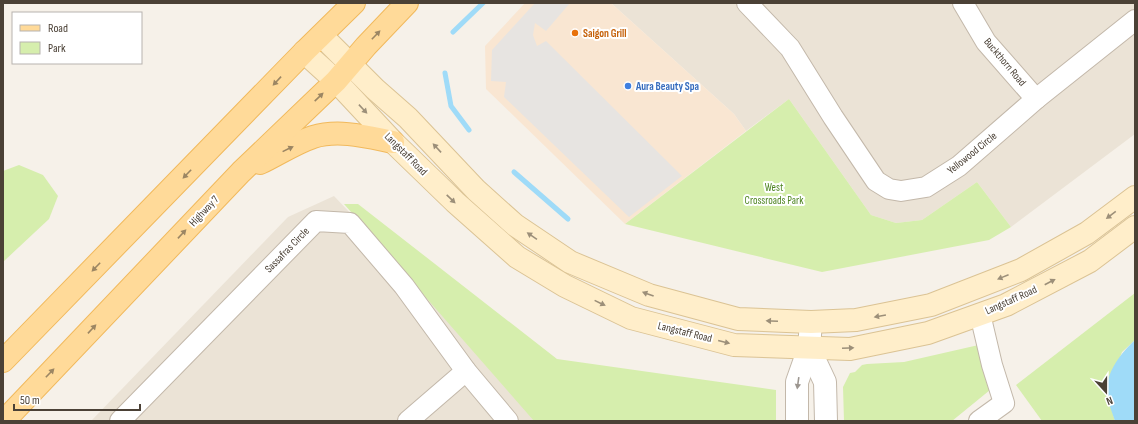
<svg xmlns="http://www.w3.org/2000/svg" width="1138" height="424" font-family="'Sofia Sans Condensed',sans-serif">
<rect width="100%" height="100%" fill="#f6f1e9"/>
<g fill="#ebe3d6">
<path d="M 611,3 L 1135,3 L 1135,134 L 1011,227 L 977,182 L 922,220 L 896,223 L 871,215 L 789,99 L 746,131 L 734,114 Z"/>
<path d="M 334,196 L 489,359 L 538,421 L 91,421 L 288,217 Z"/>
</g>
<path fill="#f9e6d2" d="M 525,3 L 611,3 L 734,114 L 746,131 L 625,224 L 486,89 L 485,46 Z"/>
<g fill="#d6eead">
<path d="M 789,99 L 871,215 L 896,223 L 922,220 L 977,182 L 1011,227 L 989,240 L 822,272 L 625,224 Z"/>
<path d="M 19,165 L 43,175 L 58,196 L 49,219 L 3,262 L 3,171 Z"/>
<path d="M 344,204 L 358,204 L 557,359 L 776,390 L 776,421 L 534,421 Z"/>
<path d="M 1135,293 L 1135,340 L 1122,352 L 1107,393 L 1115,421 L 1042,421 L 1016,385 Z"/>
<path d="M 983,344 L 990,390 L 952,421 L 844,421 L 843,387 L 850,373 L 855,372 L 862,365 L 867,364 L 904,362 Z"/>
</g>
<path fill="#e7e4e1" d="M 535,3 L 570,3 L 546,31 L 535,23 L 533,35 L 537,46 L 546,41 L 682,176 L 629,217 L 504,97 L 506,82 L 491,81 L 492,50 Z"/>
<path fill="#9fdbf8" d="M 1135,340 L 1135,421 L 1115,421 C 1112,412 1108,403 1107,394 C 1105,373 1121,353 1135,340 Z"/>
<g fill="none" stroke-linecap="round" stroke-linejoin="round">
<g stroke="#9fdbf8" stroke-width="5">
<path d="M 453,32 L 483,3"/>
<path d="M 445,73 L 451,106 L 469,130"/>
<path d="M 514,172 L 568,219"/>
</g>
<g stroke="#c3b8aa" stroke-width="22">
<g id="minor">
<path d="M 747,3 L 790,48 L 833,117 L 876,181 L 889,189 L 901,191 L 926,187 L 959,166 L 1036,99 L 1135,20"/>
<path d="M 963,3 L 986,42 L 1036,99"/>
<path d="M 120,421 L 316,221 L 350,223 L 404,286 L 466,371 L 508,421"/>
<path d="M 408,421 L 466,371"/>
<path d="M 979,421 L 1004,403 L 992,365 L 980,314"/>
</g>
</g>
<g stroke="#c3b8aa" stroke-width="24">
<g id="tertiary">
<path d="M 809,348 L 825,382 L 826,421"/>
<path d="M 797,421 L 797,382 L 809,348 L 811,322"/>
</g>
</g>
<g stroke="#dbc394" stroke-width="24">
<g id="secondary">
<path d="M 322,36 L 375,89 L 408,118 L 476,190 L 515,225 L 570,262 L 649,295 L 738,319 L 811,322 L 856,320 L 931,305 L 1021,270 L 1087,233 L 1135,197"/>
<path d="M 304,52 L 336,81 L 393,142 L 455,202 L 517,257 L 565,286 L 631,318 L 734,345 L 850,349 L 928,333 L 1006,305 L 1090,261 L 1135,227"/>
</g>
</g>
<g stroke="#f1b95c" stroke-width="24">
<g id="primary">
<path d="M 260,163 C 277,155 295,143 313,137 C 339,129 368,137 393,142"/>
<path d="M 3,361 L 304,52 L 354,3"/>
<path d="M 4,421 L 241,172 L 336,81 L 366,46 L 407,3"/>
</g>
</g>
<use href="#minor" stroke="#fff" stroke-width="20"/>
<use href="#tertiary" stroke="#fff" stroke-width="22"/>
<use href="#secondary" stroke="#ffeeca" stroke-width="22"/>
<use href="#primary" stroke="#ffda99" stroke-width="22"/>
</g>
<defs><path id="oneway-solid" d="M-6-.8H1V-3.2L6.5 0L1 3.2V.8H-6Z"/></defs>
<g fill="#9c8663">
<use href="#oneway-solid" transform="translate(376 35) rotate(-46)"/>
<use href="#oneway-solid" transform="translate(277 81) rotate(133)"/>
<use href="#oneway-solid" transform="translate(319 97) rotate(-44)"/>
<use href="#oneway-solid" transform="translate(288 149) rotate(-26)"/>
<use href="#oneway-solid" transform="translate(187 174) rotate(134)"/>
<use href="#oneway-solid" transform="translate(182 234) rotate(-47)"/>
<use href="#oneway-solid" transform="translate(96 267) rotate(134)"/>
<use href="#oneway-solid" transform="translate(92 329) rotate(-47)"/>
<use href="#oneway-solid" transform="translate(50 373) rotate(-46)"/>
</g>
<g fill="#9c8f79">
<use href="#oneway-solid" transform="translate(363 109) rotate(47)"/>
<use href="#oneway-solid" transform="translate(437 148) rotate(-133)"/>
<use href="#oneway-solid" transform="translate(451 199) rotate(44)"/>
<use href="#oneway-solid" transform="translate(1111 215) rotate(143)"/>
<use href="#oneway-solid" transform="translate(532 236) rotate(-146)"/>
<use href="#oneway-solid" transform="translate(1003 277) rotate(158)"/>
<use href="#oneway-solid" transform="translate(1050 282) rotate(-28)"/>
<use href="#oneway-solid" transform="translate(648 294) rotate(-160)"/>
<use href="#oneway-solid" transform="translate(600 303) rotate(26)"/>
<use href="#oneway-solid" transform="translate(880 316) rotate(170)"/>
<use href="#oneway-solid" transform="translate(772 321) rotate(-178)"/>
<use href="#oneway-solid" transform="translate(724 342) rotate(14)"/>
<use href="#oneway-solid" transform="translate(848 348) rotate(-3)"/>
</g>
<use fill="#9c9690" href="#oneway-solid" transform="translate(798 383) rotate(98)"/>
<circle fill="#e8710a" stroke="#fff" stroke-width="1.5" cx="575" cy="33" r="4"/>
<circle fill="#3f7fe0" stroke="#fff" stroke-width="1.5" cx="628" cy="86" r="4"/>
<g text-anchor="middle" dominant-baseline="central" stroke-width="4" stroke-linejoin="round" paint-order="stroke">
<g font-size="11" font-weight="bold" fill="#c56008" stroke="#fff" text-anchor="start">
<text x="583" y="33">Saigon Grill</text>
</g>
<g font-size="11" fill="#4b4136" stroke="#fff">
<text transform="translate(1005 62) rotate(50)">Buckthorn Road</text>
<text transform="translate(972 153) rotate(-39)">Yellowood Circle</text>
<text transform="translate(406 154) rotate(45)">Langstaff Road</text>
<text transform="translate(204 211) rotate(-47)">Highway 7</text>
<text transform="translate(287 250) rotate(-46)">Sassafras Circle</text>
<text transform="translate(1011 300) rotate(-24)">Langstaff Road</text>
<text transform="translate(685 332) rotate(14)">Langstaff Road</text>
</g>
<g font-size="11" font-weight="bold" fill="#366cbe" stroke="#fff" text-anchor="start">
<text x="636" y="86">Aura Beauty Spa</text>
</g>
<g font-size="11" fill="#4e8422" stroke="#fff">
<text x="774" y="187">West<tspan x="774" dy="13">Crossroads Park</tspan></text>
</g>
</g>
<rect width="1138" height="424" fill="none" stroke="#4b4136" stroke-width="8"/>
<rect x="12" y="12" width="130" height="52" fill="#ffffff" stroke="#b7b3af"/>
<rect x="20" y="25" width="20" height="6" fill="#ffda99" stroke="#b7b3af"/>
<text x="48" y="32" font-size="12" fill="#4b4136">Road</text>
<rect x="20" y="42" width="20" height="12" fill="#d6eead" stroke="#b7b3af"/>
<text x="48" y="52" font-size="12" fill="#4b4136">Park</text>
<g transform="translate(1106 392) rotate(159)" stroke="#ffffff" stroke-width="3" paint-order="stroke">
<path d="M0-3L7 15L0 10L-7 15Z" fill="#4b4136"/>
<text y="-6" font-size="11" font-weight="bold" text-anchor="middle" fill="#4b4136">N</text>
</g>
<path d="M14 404v6h126v-6" fill="none" stroke="#4b4136" stroke-width="2"/>
<text x="20" y="404" font-size="12" fill="#4b4136" stroke="#ffffff" stroke-width="3" paint-order="stroke">50 m</text>
</svg>
